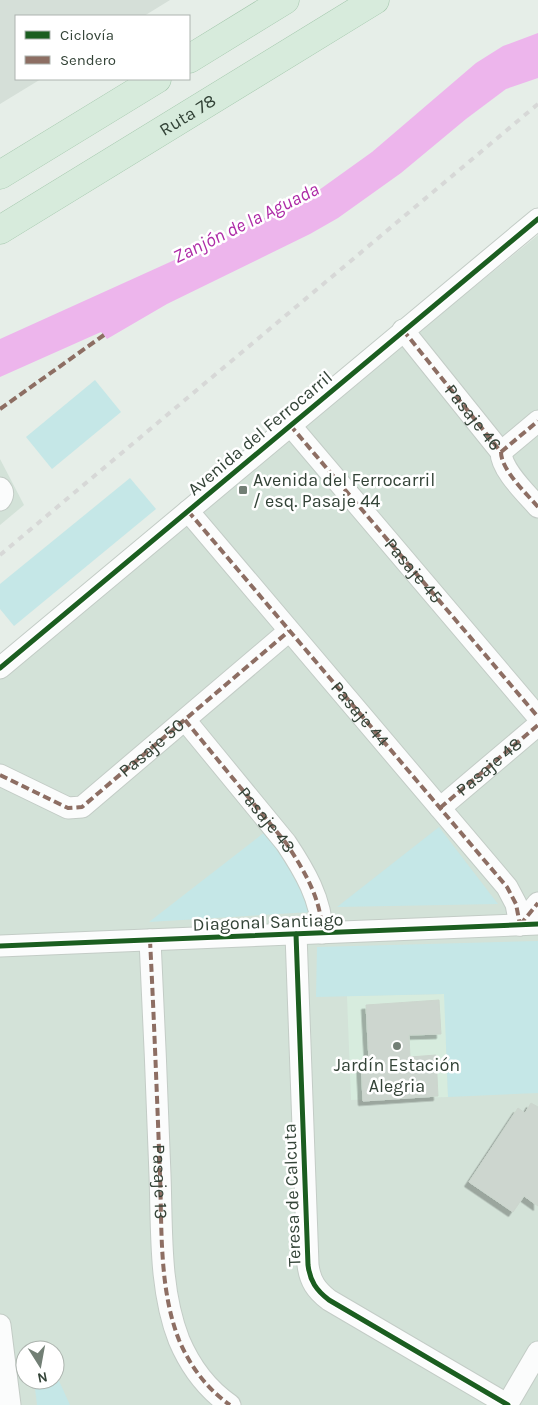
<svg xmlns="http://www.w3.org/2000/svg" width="538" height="1405" font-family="Karla,sans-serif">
<defs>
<filter id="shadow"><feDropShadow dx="-4.5" dy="4.5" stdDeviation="0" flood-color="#0004"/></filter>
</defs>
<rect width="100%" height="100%" fill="#e6eee8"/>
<g fill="#d3e2d8" fill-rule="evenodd">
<path d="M 538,235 L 538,1405 L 0,1405 L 0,678 L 281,443 ZM 25,1350 L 55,1350 L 55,1380 L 25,1380 Z"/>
<path d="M 0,459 L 24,505 L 0,525 Z"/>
</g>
<path fill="#d5dfd8" d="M 0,0 L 170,0 L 144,16 L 16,16 L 16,79 L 41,79 L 0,104 Z"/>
<path fill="#d7ecde" d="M 445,994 L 448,1097 L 351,1100 L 347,996 Z"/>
<g fill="#c5e7e7">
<path d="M 95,380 L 121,412 L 52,469 L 26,437 Z"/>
<path d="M 130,478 L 156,509 L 14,626 L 0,609 L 0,584 Z"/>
<path d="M 439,827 L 498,904 L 337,907 Z"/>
<path d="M 265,832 L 291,861 L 311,912 L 149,922 Z"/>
<path d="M 538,941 L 538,1093 L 448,1097 L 444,994 L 316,997 L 317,947 Z"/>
<path d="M 55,1372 L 70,1405 L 37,1405 L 34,1380 L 55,1380 Z"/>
</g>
<path fill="#edb5ec" d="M 538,33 L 538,78 L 506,89 L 466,119 L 401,173 L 338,218 L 310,234 L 167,304 L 107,339 L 101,332 L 0,377 L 0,339 L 243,229 L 319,190 L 372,152 L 476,63 L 503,46 Z"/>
<g fill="#cdd6cf" stroke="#ccd6ce" filter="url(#shadow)">
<path d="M 439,1000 L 441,1034 L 409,1035 L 410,1057 L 436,1055 L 438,1096 L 363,1101 L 361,1060 L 369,1060 L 366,1005 Z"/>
<path d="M 531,1103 L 538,1107 L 538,1206 L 524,1196 L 513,1212 L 469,1182 L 518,1108 L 525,1113 Z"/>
</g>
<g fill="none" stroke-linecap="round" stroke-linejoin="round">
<g stroke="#c3ccc6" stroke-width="23">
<g id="street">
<path d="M 403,330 L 501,452 C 501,470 527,494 538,507"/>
<path d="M 290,425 L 538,717"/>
<path d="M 501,452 L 538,421"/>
<path d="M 0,488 C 4,492 3,496 0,500"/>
<path d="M 188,511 L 507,887 L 516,904 L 520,925"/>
<path d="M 0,668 L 538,219"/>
<path d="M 185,720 L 286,843 C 304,870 322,900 322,933"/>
<path d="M 0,775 L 68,808 L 82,807 L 289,631"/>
<path id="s1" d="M 440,808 L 538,725"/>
<path d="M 520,925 L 538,903"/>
<path d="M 296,934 L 308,1265 C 310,1281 316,1290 329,1300 L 508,1405"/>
<path d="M 150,940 C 154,1018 157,1097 160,1175 C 162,1229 159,1289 179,1340 C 190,1366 207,1389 230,1405"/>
<path d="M 0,946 L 538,924"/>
<path d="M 0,1325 L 10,1405"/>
<path d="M 507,1405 L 538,1352"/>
</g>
</g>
<g stroke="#a1c6aa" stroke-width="29">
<g id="highway">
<path d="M 189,59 L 285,0"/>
<path d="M 0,175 L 157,79"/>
<path id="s2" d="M 0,230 L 375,0"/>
</g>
</g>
<use href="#street" stroke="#fbfcfc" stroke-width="21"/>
<use href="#highway" stroke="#d7ebdc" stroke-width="28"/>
<path stroke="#d7d8d7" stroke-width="4" stroke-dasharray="6 6" stroke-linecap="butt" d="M 0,555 L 538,104"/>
<g stroke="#8d6e63" stroke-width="4" stroke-dasharray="8 4" stroke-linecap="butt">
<path id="s3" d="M 403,330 L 501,452 C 501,470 527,494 538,507"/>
<path d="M 0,409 L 104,335"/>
<path id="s4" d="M 290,425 L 538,717"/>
<path d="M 501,452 L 538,421"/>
<path id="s5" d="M 188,511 L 507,887 L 516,904 L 520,925"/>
<path id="s6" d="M 185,720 L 286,843 C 304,870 322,900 322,933"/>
<path id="s7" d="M 0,775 L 68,808 L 82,807 L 289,631"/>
<path d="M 440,808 L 538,725"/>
<path d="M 520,925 L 538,903"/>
<path id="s8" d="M 150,940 C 154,1018 157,1097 160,1175 C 162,1229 159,1289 179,1340 C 190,1366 207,1389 230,1405"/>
</g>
<g stroke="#fff" stroke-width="8">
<g id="cycleway">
<path d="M 0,668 L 538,219"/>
<path d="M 296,934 L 308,1265 C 310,1281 316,1290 329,1300 L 508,1405"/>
<path d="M 0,946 L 538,924"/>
</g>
</g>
<use href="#cycleway" stroke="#1b5e20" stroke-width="5"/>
</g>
<g fill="#727f75" stroke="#fff" stroke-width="2">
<rect x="238" y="485" width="10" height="10" rx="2.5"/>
<circle cx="397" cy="1046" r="5"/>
</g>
<g text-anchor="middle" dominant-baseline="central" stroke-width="5" stroke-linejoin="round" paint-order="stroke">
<g font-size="18" fill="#334337" stroke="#fff">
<text stroke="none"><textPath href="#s2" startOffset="220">Ruta 78</textPath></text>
<text stroke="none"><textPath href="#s3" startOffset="112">Pasaje 46</textPath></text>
<text transform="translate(260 433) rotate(-40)">Avenida del Ferrocarril</text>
<text stroke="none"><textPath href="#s4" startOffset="191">Pasaje 45</textPath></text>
<text stroke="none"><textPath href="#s5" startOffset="266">Pasaje 44</textPath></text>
<text stroke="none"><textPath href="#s7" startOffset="181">Pasaje 50</textPath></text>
<text stroke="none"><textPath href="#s1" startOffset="64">Pasaje 48</textPath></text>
<text stroke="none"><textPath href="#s6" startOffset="129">Pasaje 43</textPath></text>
<text transform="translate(268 922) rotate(-2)">Diagonal Santiago</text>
<text stroke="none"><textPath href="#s8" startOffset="242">Pasaje 13</textPath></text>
<text transform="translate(292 1195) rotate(-92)">Teresa de Calcuta</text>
</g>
<g font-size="18" fill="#334337" stroke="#fff" text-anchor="start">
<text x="253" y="480">Avenida del Ferrocarril<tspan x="253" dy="21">/ esq. Pasaje 44</tspan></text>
<text x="397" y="1065" text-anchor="middle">Jardín Estación<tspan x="397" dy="21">Alegria</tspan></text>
</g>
<g font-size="19" font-style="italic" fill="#ae2ca7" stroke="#fff">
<text transform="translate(246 223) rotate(-26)">Zanjón de la Aguada</text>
</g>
</g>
<rect x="15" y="15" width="175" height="65" fill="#ffffff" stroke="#adb4af"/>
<rect x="25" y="31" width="25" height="8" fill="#1b5e20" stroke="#adb4af"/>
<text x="60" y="40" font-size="15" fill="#334337">Ciclovía</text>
<rect x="25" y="56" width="25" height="8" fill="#8d6e63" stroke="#adb4af"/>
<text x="60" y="65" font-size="15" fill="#334337">Sendero</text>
<g transform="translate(40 1365) rotate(169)"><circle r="24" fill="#ffffff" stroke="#adb4af"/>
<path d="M0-4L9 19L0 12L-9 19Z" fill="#727f75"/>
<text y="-8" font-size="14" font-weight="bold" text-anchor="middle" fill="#334337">N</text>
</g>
</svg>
